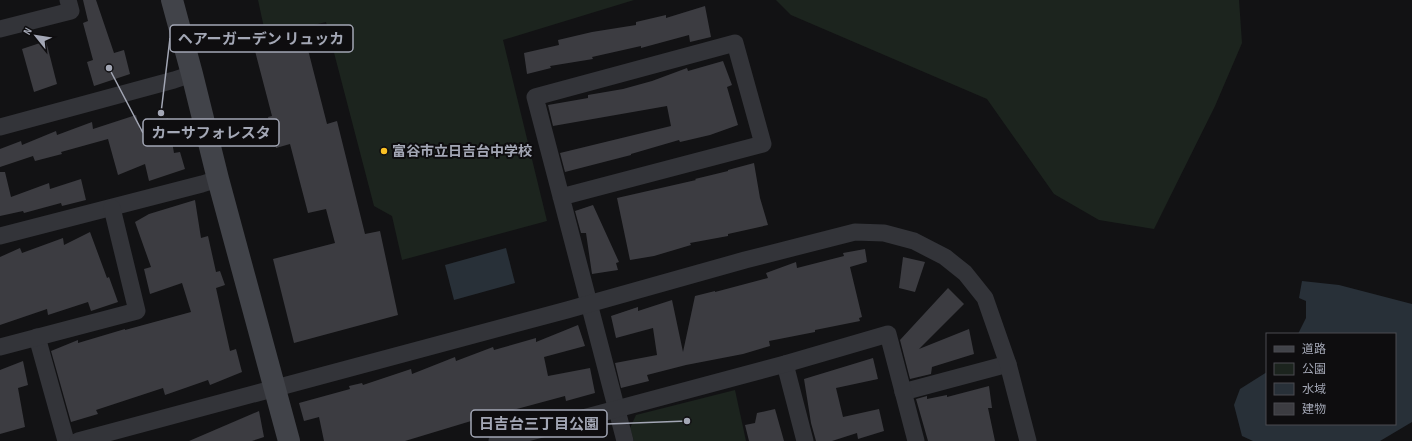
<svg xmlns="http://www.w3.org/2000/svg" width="1412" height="441" font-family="'Sofia Sans Condensed','Noto Sans JP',sans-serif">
<rect width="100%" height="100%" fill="#121214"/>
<g fill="#1c241e">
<path d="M 258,0 L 634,0 L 503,40 L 547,221 L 402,260 L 392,216 L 374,206 L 326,22 L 266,37 Z"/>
<path d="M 776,0 L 1239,0 L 1242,43 L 1215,106 L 1154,229 L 1099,220 L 1054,194 L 987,99 L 791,15 Z"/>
<path d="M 735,390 L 746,441 L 634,441 L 630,428 L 636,415 Z"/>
</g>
<g fill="#283038">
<path d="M 506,248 L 515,283 L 454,300 L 445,265 Z"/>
<path d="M 1302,281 L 1339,285 L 1412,304 L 1412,422 L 1380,441 L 1253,441 L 1242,436 L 1234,405 L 1240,389 L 1267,372 L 1267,424 L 1395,424 L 1395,334 L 1298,334 L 1306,318 L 1306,301 L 1299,298 Z"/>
</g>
<g fill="#3c3c41">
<path d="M 83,0 L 96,0 L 114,53 L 124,50 L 130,74 L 94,86 L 87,62 L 93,60 L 83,23 L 88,21 Z"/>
<path d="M 705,6 L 711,37 L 690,42 L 689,35 L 641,48 L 641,46 L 592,57 L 593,59 L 550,66 L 551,68 L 527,74 L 524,53 L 559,45 L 558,40 L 592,32 L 636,25 L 636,22 L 666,15 L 666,18 Z"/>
<path d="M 281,38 L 282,44 L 305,38 L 327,124 L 337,121 L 365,234 L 380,231 L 398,315 L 294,343 L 273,259 L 335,243 L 326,209 L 308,213 L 290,144 L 276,148 L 268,117 L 272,116 L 255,51 L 265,49 L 263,42 Z"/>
<path d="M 46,41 L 57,84 L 34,92 L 22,49 Z"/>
<path d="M 723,61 L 732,85 L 727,87 L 738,125 L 710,135 L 680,142 L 679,140 L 631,154 L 631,155 L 565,172 L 560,153 L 671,126 L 667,106 L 553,126 L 548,105 L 588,98 L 588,95 L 623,89 L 652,81 L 687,68 L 688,71 Z"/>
<path d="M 136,115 L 140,130 L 168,118 L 174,153 L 180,152 L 185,169 L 149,181 L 145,164 L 118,175 L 108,139 L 61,152 L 62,154 L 35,161 L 33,156 L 0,167 L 0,149 L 21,141 L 22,145 L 56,131 L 57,135 L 92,122 L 93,129 Z"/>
<path d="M 754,163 L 760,198 L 768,225 L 728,234 L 728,236 L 690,243 L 691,245 L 654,256 L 630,260 L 617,198 L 696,180 L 695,179 L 728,171 L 728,170 Z"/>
<path d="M 0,172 L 5,172 L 11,197 L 49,183 L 50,189 L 81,179 L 86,200 L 62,206 L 61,203 L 24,213 L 23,211 L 0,216 Z"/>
<path d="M 195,200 L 201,238 L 208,236 L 216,272 L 220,271 L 225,285 L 216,288 L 230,351 L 236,349 L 242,372 L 210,385 L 208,380 L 165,395 L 163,388 L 96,410 L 98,414 L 71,422 L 51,351 L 78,340 L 78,343 L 125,329 L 125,330 L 191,312 L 182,283 L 150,294 L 144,269 L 151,267 L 135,222 L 149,214 Z"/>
<path d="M 593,205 L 619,262 L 616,263 L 618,270 L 592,274 L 586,233 L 581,233 L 575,211 Z"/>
<path d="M 90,232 L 107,278 L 109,277 L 118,302 L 91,311 L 88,302 L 48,315 L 47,309 L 0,325 L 0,257 L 20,248 L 22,253 L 63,238 L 64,245 Z"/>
<path d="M 865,249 L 867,262 L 850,267 L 862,317 L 859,318 L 860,321 L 815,330 L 815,332 L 769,341 L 770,346 L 743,354 L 686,365 L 647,375 L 649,381 L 621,388 L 615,363 L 657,355 L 653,328 L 616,338 L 611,316 L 638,307 L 638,311 L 672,300 L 683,352 L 695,296 L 715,291 L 715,292 L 768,278 L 766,273 L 796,262 L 797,268 L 844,256 L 843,253 Z"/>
<path d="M 903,257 L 925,262 L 915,292 L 899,288 Z"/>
<path d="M 948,288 L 964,304 L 919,349 L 969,329 L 974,354 L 932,367 L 931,374 L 910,379 L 900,340 Z"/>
<path d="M 578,325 L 585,346 L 544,357 L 548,376 L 590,368 L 595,393 L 566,401 L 565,396 L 513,410 L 514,413 L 482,421 L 481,418 L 405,441 L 324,441 L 319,417 L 304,421 L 299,403 L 350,389 L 349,386 L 362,383 L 363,385 L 411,369 L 412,374 L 455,357 L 456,361 L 493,347 L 494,350 L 536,338 L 536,342 Z"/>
<path d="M 873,358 L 878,379 L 836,388 L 843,417 L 879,409 L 884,431 L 858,439 L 857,433 L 832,441 L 816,441 L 811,423 L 804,379 Z"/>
<path d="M 23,361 L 28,385 L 18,388 L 25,427 L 0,434 L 0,370 Z"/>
<path d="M 989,386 L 992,408 L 988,408 L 995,441 L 928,441 L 916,399 L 927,396 L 927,399 L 947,395 L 947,397 Z"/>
<path d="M 775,409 L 784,441 L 749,441 L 745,425 L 755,423 L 757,413 Z"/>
<path d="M 259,411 L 264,437 L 252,441 L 189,441 Z"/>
</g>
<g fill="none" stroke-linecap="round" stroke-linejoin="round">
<g stroke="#333439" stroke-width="17">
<path d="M 0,29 L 71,11 L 68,0"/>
<path d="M 0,127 L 174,80 L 192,74"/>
<path d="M 561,197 L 763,144 L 735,43 L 535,97 L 625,441"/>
<path d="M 0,236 L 202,184 L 218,179"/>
<path d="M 37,337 L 66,441"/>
<path d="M 0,347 L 137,311 L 112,208"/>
<path d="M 785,364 L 805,441"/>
<path d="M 903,392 L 1008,364"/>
<path d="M 78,441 L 567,310 L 745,260 L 855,232 L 884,233 L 914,241 L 945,257 L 965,273 L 985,298 L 1008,364 L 1028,441"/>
<path d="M 497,441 L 785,364 L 888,334 L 916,441"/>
</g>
<path stroke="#414349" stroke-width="22" d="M 172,0 L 192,74 L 218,179 L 289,441"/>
</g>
<circle fill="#fac124" stroke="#0e0d0f" stroke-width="1.5" cx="384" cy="151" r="4"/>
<g text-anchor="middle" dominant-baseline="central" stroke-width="4" stroke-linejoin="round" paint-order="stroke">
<g font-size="14" font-weight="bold" fill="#a3a7b5" stroke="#0e0d0f" text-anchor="start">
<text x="392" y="151">富谷市立日吉台中学校</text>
</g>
</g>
<path fill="none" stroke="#a3a7b5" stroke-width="1.5" d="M161 113L170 38M109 68L143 133M687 421L607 424"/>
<g fill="#a3a7b5" stroke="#0e0d0f" stroke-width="1.5">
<circle cx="161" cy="113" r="4"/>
<circle cx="109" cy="68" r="4"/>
<circle cx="687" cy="421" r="4"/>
</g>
<g fill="#0e0d0f" stroke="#a3a7b5" stroke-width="1.5">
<rect x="170" y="25" width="183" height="27" rx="4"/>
<rect x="143" y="119" width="136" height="27" rx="4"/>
<rect x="471" y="410" width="136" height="27" rx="4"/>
</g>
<g font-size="15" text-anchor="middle" font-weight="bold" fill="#a3a7b5">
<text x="261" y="44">ヘアーガーデン リュッカ</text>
<text x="211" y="138">カーサフォレスタ</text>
<text x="539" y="429">日吉台三丁目公園</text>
</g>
<rect x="1266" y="333" width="130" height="92" fill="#0e0d0f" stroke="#4a4b51"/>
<rect x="1274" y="346" width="20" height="6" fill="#414349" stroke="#4a4b51"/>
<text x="1302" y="353" font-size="12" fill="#a3a7b5">道路</text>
<rect x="1274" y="363" width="20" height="12" fill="#1c241e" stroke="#4a4b51"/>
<text x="1302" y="373" font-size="12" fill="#a3a7b5">公園</text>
<rect x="1274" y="383" width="20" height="12" fill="#283038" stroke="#4a4b51"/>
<text x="1302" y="393" font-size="12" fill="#a3a7b5">水域</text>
<rect x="1274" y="403" width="20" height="12" fill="#3c3c41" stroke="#4a4b51"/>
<text x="1302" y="413" font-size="12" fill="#a3a7b5">建物</text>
<g transform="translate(36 36) rotate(300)" stroke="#0e0d0f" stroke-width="3" paint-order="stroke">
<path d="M0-3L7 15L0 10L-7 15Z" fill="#a3a7b5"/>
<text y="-6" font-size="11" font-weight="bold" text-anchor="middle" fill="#a3a7b5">N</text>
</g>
</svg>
